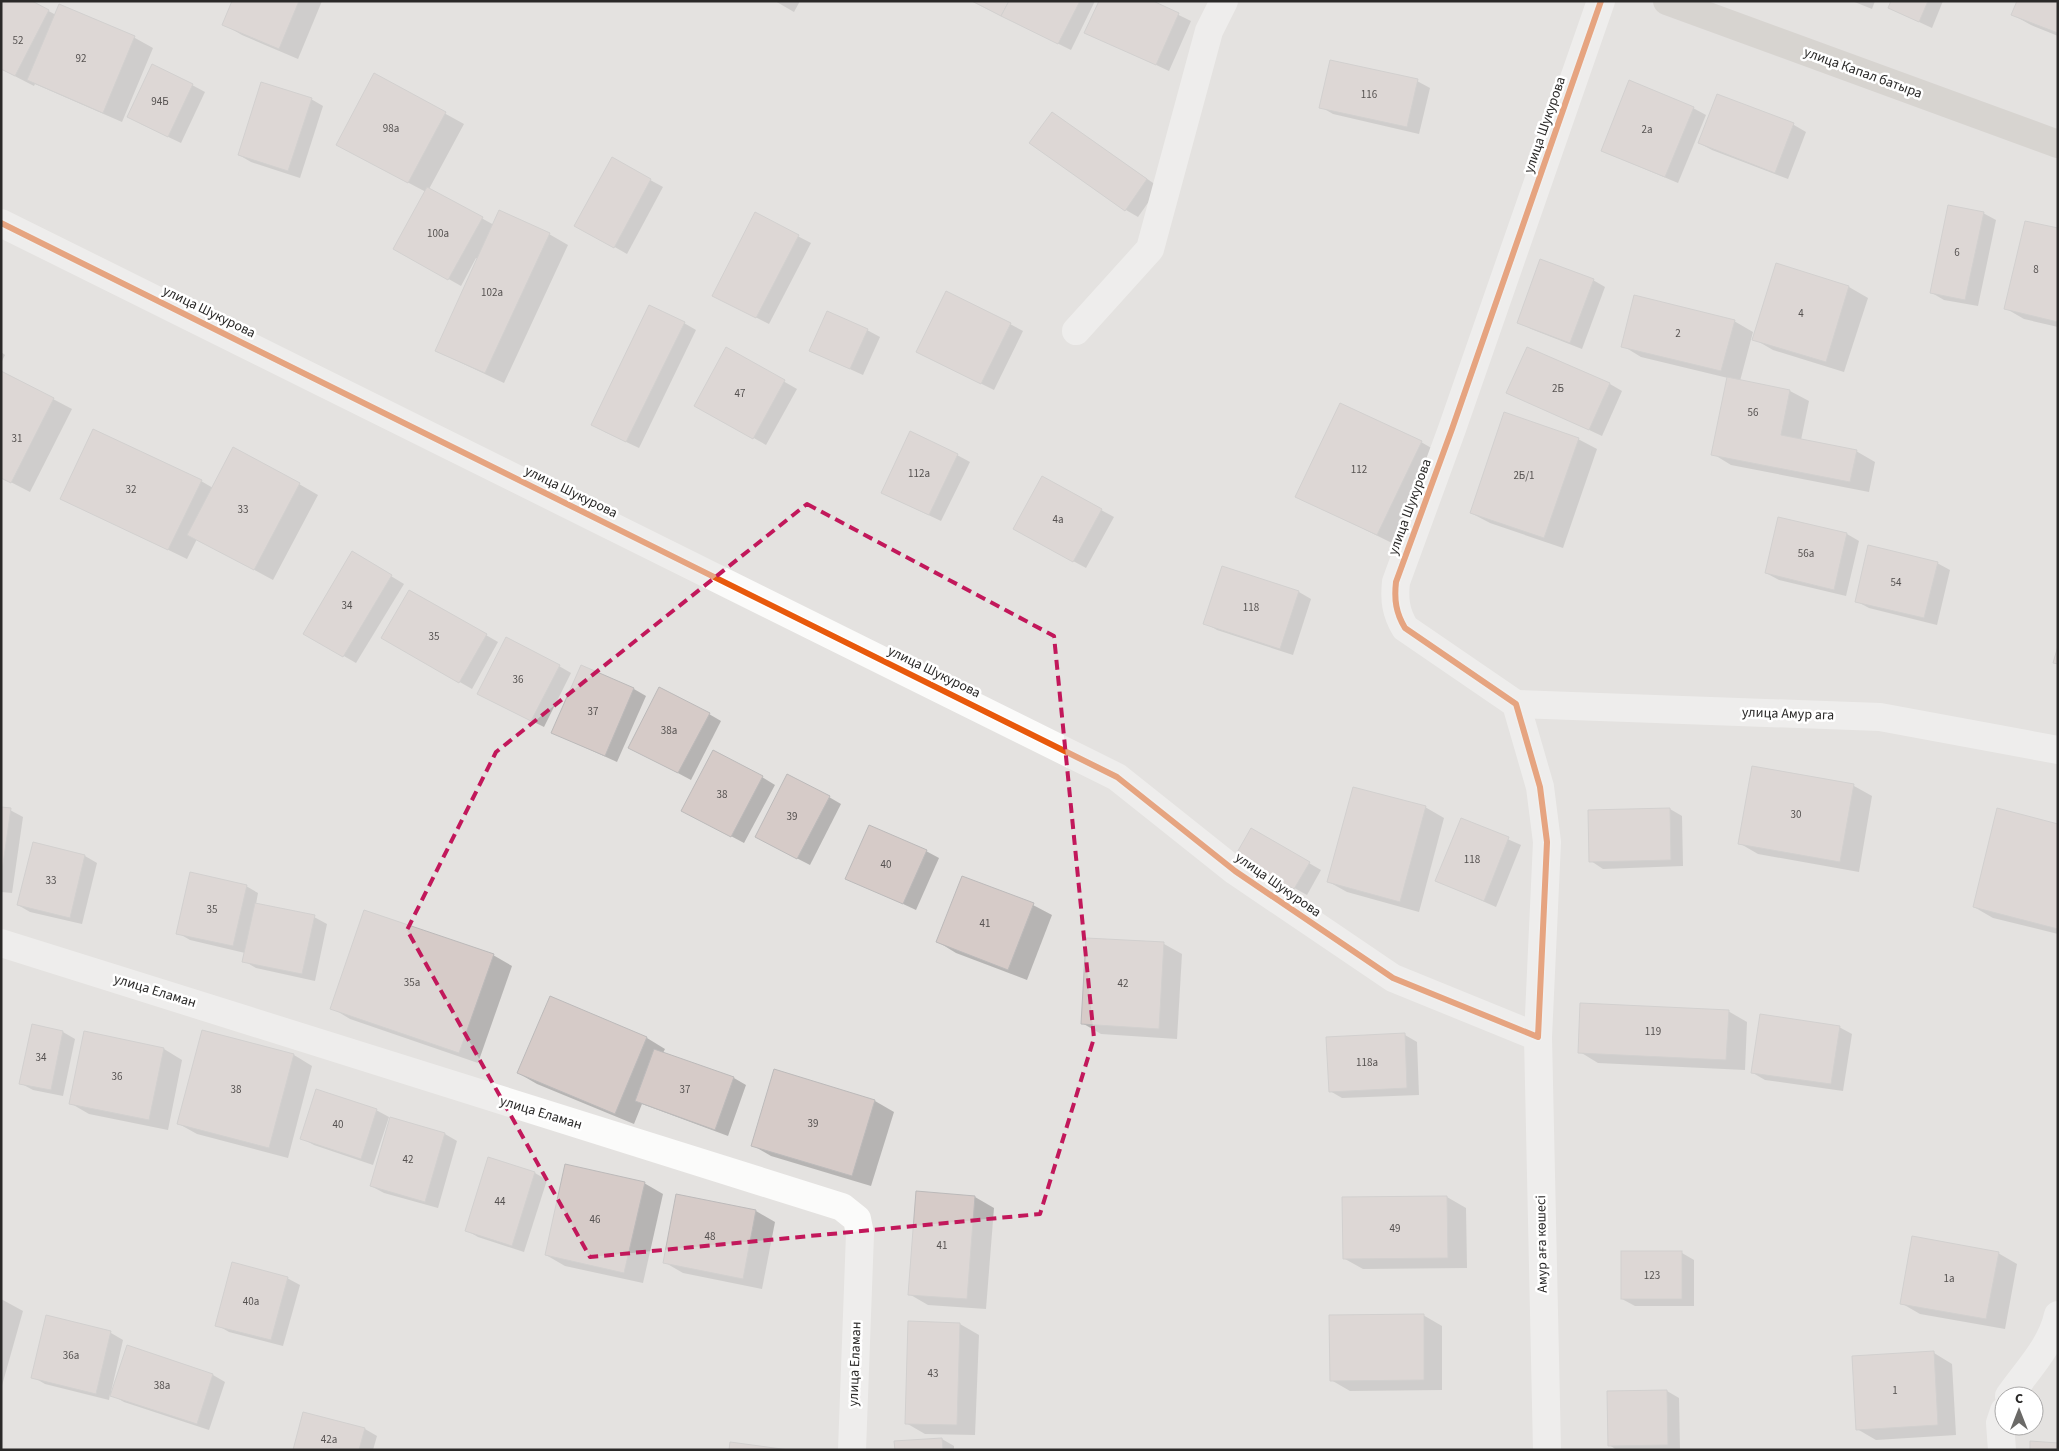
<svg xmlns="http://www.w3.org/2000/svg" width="2059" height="1451" font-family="'Source Sans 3',sans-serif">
<rect width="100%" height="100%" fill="#e4e2e0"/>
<g fill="#0003">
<path d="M 30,1 L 56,15 L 59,6 L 135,38 L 153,48 L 122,122 L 35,84 L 34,86 L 1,69 Z"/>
<path d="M 233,1 L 322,1 L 298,59 L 242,35 L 223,24 Z"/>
<path d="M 775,1 L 800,1 L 794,12 Z"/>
<path d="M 971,1 L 1095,1 L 1071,50 Z"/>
<path d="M 1150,1 L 1191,21 L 1169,71 L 1086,32 Z"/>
<path d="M 1852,1 L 1875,1 L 1872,9 Z"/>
<path d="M 1892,1 L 1943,1 L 1932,28 L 1889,8 Z"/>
<path d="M 2058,1 L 2058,36 L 2031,25 L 2013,15 Z"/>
<path d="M 375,75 L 464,124 L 429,189 L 494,225 L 549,234 L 568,245 L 504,383 L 436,351 L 478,259 L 476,258 L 461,286 L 394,248 L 426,192 L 356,155 Z"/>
<path d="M 1417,81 L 1430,88 L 1419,134 L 1333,114 L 1321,107 Z"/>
<path d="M 192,85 L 205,92 L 181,143 L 141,124 Z"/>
<path d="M 1718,95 L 1794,125 L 1806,132 L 1788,179 L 1712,150 L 1699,143 Z"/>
<path d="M 311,99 L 323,106 L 300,178 L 251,162 L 239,155 Z"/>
<path d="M 1693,108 L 1706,115 L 1678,183 L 1602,151 Z"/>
<path d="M 1052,114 L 1159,187 L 1138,217 L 1126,210 Z"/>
<path d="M 612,159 L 663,187 L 627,254 L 576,225 Z"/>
<path d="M 1983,213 L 1996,220 L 1978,306 L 1944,300 L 1932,293 Z"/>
<path d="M 755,214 L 811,243 L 769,324 L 726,302 Z"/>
<path d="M 2058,230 L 2058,327 L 2024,319 L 2005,308 Z"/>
<path d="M 1777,265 L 1849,287 L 1868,298 L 1844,372 L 1773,350 L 1754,339 Z"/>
<path d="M 1593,280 L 1605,287 L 1582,349 L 1531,329 L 1518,322 Z"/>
<path d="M 1734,321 L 1753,332 L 1740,381 L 1790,391 L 1809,401 L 1801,440 L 1856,451 L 1875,462 L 1869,492 L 1731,465 L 1713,454 L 1728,378 L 1641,357 L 1623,346 Z"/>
<path d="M 684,323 L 696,330 L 639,448 L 605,432 Z"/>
<path d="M 1010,324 L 1023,331 L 994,390 L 917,352 Z"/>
<path d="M 867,330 L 880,337 L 863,375 L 810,351 Z"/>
<path d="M 727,349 L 797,389 L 766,445 L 695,405 Z"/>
<path d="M 1,352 L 5,355 L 1,363 Z"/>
<path d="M 1610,384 L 1622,391 L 1602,436 L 1508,392 Z"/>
<path d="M 53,399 L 72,409 L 30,492 L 1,477 Z"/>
<path d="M 1578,439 L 1597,449 L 1563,548 L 1490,523 L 1471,513 Z"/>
<path d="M 1421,442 L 1440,453 L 1396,545 L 1297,496 Z"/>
<path d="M 957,455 L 970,462 L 941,521 L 882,493 Z"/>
<path d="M 1042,478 L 1114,517 L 1086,568 L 1014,529 Z"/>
<path d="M 201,481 L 213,488 L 299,484 L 318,495 L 273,580 L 197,539 L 187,559 L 62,498 Z"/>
<path d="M 1779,518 L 1847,534 L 1859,541 L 1846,596 L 1779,580 L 1766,573 Z"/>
<path d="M 353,553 L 404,584 L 356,663 L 304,633 Z"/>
<path d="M 1937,563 L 1950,570 L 1937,625 L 1869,608 L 1856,601 Z"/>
<path d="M 410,591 L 498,642 L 472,689 L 383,638 Z"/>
<path d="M 1299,592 L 1311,599 L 1293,655 L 1217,630 L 1205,623 Z"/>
<path d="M 559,666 L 571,673 L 544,727 L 491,701 Z"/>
<path d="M 634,689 L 646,696 L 617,762 L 553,733 Z"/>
<path d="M 709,714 L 721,721 L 691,780 L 642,754 Z"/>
<path d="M 762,777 L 775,785 L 744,843 L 695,817 Z"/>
<path d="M 1854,786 L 1872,796 L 1859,872 L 1758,854 L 1739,843 Z"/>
<path d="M 829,797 L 841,804 L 810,865 L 769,844 Z"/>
<path d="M 1425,807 L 1444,818 L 1419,912 L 1347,892 L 1329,882 Z"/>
<path d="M 1,808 L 10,810 L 23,817 L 12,893 L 1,892 Z"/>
<path d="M 1670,809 L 1682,816 L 1683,866 L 1603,869 L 1591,861 Z"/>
<path d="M 1462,819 L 1521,845 L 1496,907 L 1437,881 Z"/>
<path d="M 2058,825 L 2058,934 L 1993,918 L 1974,907 Z"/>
<path d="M 1251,830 L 1321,870 L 1307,895 L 1249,863 Z"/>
<path d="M 34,843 L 85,856 L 97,863 L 82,924 L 30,912 L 18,905 Z"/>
<path d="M 926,851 L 939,858 L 916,910 L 847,878 Z"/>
<path d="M 246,886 L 258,893 L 256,904 L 314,917 L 327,924 L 315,981 L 256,968 L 244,961 L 245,953 L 190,940 L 178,933 Z"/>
<path d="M 1033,905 L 1052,915 L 1027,980 L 956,953 L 938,942 Z"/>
<path d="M 1164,944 L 1182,954 L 1177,1039 L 1101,1034 L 1082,1023 Z"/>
<path d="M 493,955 L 512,966 L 478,1063 L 350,1019 L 332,1008 Z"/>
<path d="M 550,998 L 647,1038 L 665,1049 L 663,1053 L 734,1078 L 746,1085 L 728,1136 L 642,1104 L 634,1124 L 537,1084 L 518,1073 Z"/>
<path d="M 1728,1011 L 1747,1022 L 1745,1070 L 1598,1063 L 1580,1052 Z"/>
<path d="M 32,1026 L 63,1032 L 75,1039 L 63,1096 L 33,1090 L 20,1083 Z"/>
<path d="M 1839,1027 L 1852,1034 L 1843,1091 L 1765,1080 L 1753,1073 Z"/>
<path d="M 1405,1035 L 1417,1042 L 1419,1095 L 1342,1098 L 1330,1091 Z"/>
<path d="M 164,1049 L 182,1060 L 168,1130 L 89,1114 L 70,1103 Z"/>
<path d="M 294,1055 L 312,1066 L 288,1158 L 197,1134 L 179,1124 Z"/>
<path d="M 775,1070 L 875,1101 L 894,1112 L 871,1186 L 771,1156 L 752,1145 Z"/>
<path d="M 376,1110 L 389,1117 L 373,1165 L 314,1145 L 301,1138 Z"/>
<path d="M 391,1118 L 445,1134 L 457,1141 L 438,1208 L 384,1193 L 371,1186 Z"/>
<path d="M 535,1173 L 547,1180 L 524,1252 L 478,1237 L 466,1230 Z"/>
<path d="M 644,1183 L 663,1194 L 643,1283 L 565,1266 L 546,1255 Z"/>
<path d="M 677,1196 L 756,1211 L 775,1222 L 762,1289 L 683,1273 L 664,1262 Z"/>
<path d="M 975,1197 L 994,1208 L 986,1309 L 928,1305 L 909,1294 Z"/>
<path d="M 1447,1197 L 1466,1208 L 1467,1268 L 1363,1269 L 1345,1259 L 1344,1198 Z"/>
<path d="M 1682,1253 L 1694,1260 L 1694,1306 L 1635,1306 L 1622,1299 Z"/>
<path d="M 1998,1253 L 2017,1264 L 2005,1329 L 1920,1314 L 1901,1303 Z"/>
<path d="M 287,1278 L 300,1285 L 283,1346 L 229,1332 L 217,1325 Z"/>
<path d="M 1,1299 L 23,1311 L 1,1389 Z"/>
<path d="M 1423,1315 L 1442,1326 L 1442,1390 L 1350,1391 L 1331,1380 Z"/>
<path d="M 47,1317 L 111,1333 L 123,1340 L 111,1392 L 113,1392 L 128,1347 L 213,1375 L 225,1382 L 209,1430 L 124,1402 L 110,1394 L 109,1400 L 45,1384 L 33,1377 Z"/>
<path d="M 909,1322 L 960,1324 L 979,1335 L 975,1435 L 925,1434 L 906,1423 Z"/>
<path d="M 1934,1353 L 1952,1364 L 1956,1435 L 1876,1440 L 1857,1429 Z"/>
<path d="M 1667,1391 L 1679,1398 L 1680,1450 L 1617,1450 L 1609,1445 Z"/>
<path d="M 365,1429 L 377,1436 L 373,1450 L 294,1450 Z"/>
<path d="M 942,1439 L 954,1446 L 954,1450 L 896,1450 Z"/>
</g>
<g fill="#d6cbc8" stroke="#bcbaba">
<path d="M 1,1 L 32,1 L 49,10 L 15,76 L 1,69 Z"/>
<path d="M 232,1 L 299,1 L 279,49 L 222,25 Z"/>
<path d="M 972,1 L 1009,1 L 1001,16 Z"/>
<path d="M 1009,1 L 1080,1 L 1058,44 L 1001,16 Z"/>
<path d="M 1099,1 L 1153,1 L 1179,13 L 1156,65 L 1084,33 Z"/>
<path d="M 1891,1 L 1928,1 L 1919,22 L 1888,8 Z"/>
<path d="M 2017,1 L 2058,1 L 2058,33 L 2011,15 Z"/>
<path d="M 59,4 L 135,36 L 103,113 L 27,80 Z"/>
<path d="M 1330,60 L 1418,79 L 1407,127 L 1319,108 Z"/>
<path d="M 152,64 L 193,84 L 168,137 L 127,117 Z"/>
<path d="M 374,73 L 446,112 L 408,183 L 336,145 Z"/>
<path d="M 1629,80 L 1694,107 L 1665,177 L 1601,151 Z"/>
<path d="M 261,82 L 312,98 L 288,171 L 238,155 Z"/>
<path d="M 1717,94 L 1794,123 L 1775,173 L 1698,143 Z"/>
<path d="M 1052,112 L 1147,179 L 1125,211 L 1029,143 Z"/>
<path d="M 612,157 L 651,179 L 614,248 L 574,226 Z"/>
<path d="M 427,187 L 483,217 L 448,280 L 393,249 Z"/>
<path d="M 1948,205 L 1984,212 L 1965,300 L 1930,293 Z"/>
<path d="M 499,210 L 550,233 L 485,373 L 435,351 Z"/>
<path d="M 755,212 L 799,235 L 756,318 L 712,296 Z"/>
<path d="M 2025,221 L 2058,228 L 2058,322 L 2004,309 Z"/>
<path d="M 1540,259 L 1594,279 L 1570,343 L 1517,323 Z"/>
<path d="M 1776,263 L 1849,286 L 1826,362 L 1752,340 Z"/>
<path d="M 946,291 L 1011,323 L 981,384 L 916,352 Z"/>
<path d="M 1634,295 L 1735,320 L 1721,371 L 1621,347 Z"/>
<path d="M 649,305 L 685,322 L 626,442 L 591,425 Z"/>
<path d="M 827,311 L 868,329 L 850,369 L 809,351 Z"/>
<path d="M 726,347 L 785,380 L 753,439 L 694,406 Z"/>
<path d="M 1527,347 L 1610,383 L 1589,430 L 1506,393 Z"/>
<path d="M 1,371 L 54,398 L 11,483 L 1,478 Z"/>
<path d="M 1727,377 L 1790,390 L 1781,435 L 1857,450 L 1850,482 L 1711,455 Z"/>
<path d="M 1340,403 L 1422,441 L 1377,535 L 1295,497 Z"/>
<path d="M 1504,412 L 1579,438 L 1544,538 L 1470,513 Z"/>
<path d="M 93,429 L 202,480 L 168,550 L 60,499 Z"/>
<path d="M 910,431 L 958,454 L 929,515 L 881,493 Z"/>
<path d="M 233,447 L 300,483 L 254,570 L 187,535 Z"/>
<path d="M 1042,476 L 1102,509 L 1073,562 L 1013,529 Z"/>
<path d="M 1778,517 L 1847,533 L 1834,590 L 1765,573 Z"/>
<path d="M 1868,545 L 1938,562 L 1924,618 L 1855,602 Z"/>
<path d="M 352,551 L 392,575 L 343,657 L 303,634 Z"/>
<path d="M 1222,566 L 1299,591 L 1280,649 L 1203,624 Z"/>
<path d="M 409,590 L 487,634 L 459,683 L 381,638 Z"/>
<path d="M 506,637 L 560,665 L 531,721 L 477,694 Z"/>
<path d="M 2058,646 L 2058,664 L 2053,663 Z"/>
<path d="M 581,665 L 634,688 L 605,756 L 551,733 Z"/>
<path d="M 659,687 L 710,713 L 678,773 L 628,748 Z"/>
<path d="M 713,750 L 763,776 L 731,837 L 681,811 Z"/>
<path d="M 1752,766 L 1854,784 L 1840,862 L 1738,844 Z"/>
<path d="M 787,774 L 830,796 L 797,859 L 755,837 Z"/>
<path d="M 1353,787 L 1426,806 L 1400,902 L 1327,882 Z"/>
<path d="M 1,807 L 11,808 L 1,878 Z"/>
<path d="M 1670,808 L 1671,860 L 1589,862 L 1588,810 Z"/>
<path d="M 1997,808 L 2058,824 L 2058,929 L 1973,907 Z"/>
<path d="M 1461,818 L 1509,837 L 1484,901 L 1435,881 Z"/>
<path d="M 869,825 L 927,850 L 903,904 L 845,879 Z"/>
<path d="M 1251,828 L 1310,862 L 1294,889 L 1235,856 Z"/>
<path d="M 33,842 L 85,855 L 70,918 L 17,905 Z"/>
<path d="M 190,872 L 247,885 L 233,946 L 176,934 Z"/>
<path d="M 962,876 L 1034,903 L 1008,970 L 936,942 Z"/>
<path d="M 255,903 L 315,915 L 302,974 L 242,962 Z"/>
<path d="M 364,910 L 494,954 L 459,1053 L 330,1009 Z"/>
<path d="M 1086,938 L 1164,942 L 1159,1029 L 1081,1024 Z"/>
<path d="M 550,996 L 647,1037 L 615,1114 L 517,1073 Z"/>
<path d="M 1580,1003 L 1729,1010 L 1726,1060 L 1578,1053 Z"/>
<path d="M 1760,1014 L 1840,1026 L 1831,1084 L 1751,1073 Z"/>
<path d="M 32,1024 L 63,1031 L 51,1090 L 19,1084 Z"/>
<path d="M 202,1030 L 294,1054 L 269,1148 L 177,1124 Z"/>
<path d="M 84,1031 L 164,1048 L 149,1120 L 69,1104 Z"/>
<path d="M 1405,1033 L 1407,1088 L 1329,1092 L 1326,1037 Z"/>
<path d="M 654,1049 L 734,1077 L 715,1130 L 635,1101 Z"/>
<path d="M 774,1069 L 875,1100 L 852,1176 L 751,1146 Z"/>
<path d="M 316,1089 L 377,1109 L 361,1159 L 300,1139 Z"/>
<path d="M 390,1117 L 445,1133 L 425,1202 L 370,1186 Z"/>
<path d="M 488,1157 L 535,1172 L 512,1246 L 465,1231 Z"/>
<path d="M 565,1164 L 645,1182 L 624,1273 L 545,1255 Z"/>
<path d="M 916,1191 L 975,1196 L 967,1299 L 908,1295 Z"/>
<path d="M 676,1194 L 756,1210 L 743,1279 L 663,1263 Z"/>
<path d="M 1447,1196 L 1448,1258 L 1343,1259 L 1342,1197 Z"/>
<path d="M 1912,1236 L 1999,1252 L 1986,1319 L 1900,1304 Z"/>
<rect x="1621" y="1251" width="61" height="48"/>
<path d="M 232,1262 L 288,1277 L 271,1340 L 215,1326 Z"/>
<path d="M 1424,1314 L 1424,1380 L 1330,1381 L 1329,1315 Z"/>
<path d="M 46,1315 L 111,1331 L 96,1394 L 31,1378 Z"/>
<path d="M 908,1321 L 960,1323 L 957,1425 L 905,1424 Z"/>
<path d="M 127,1345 L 213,1374 L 197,1424 L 110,1396 Z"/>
<path d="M 1934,1351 L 1938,1425 L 1856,1430 L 1852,1356 Z"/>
<path d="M 1667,1390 L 1668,1445 L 1608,1446 L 1607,1391 Z"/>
<path d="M 303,1412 L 365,1428 L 359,1450 L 293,1450 Z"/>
<path d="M 942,1438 L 943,1450 L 895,1450 L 894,1441 Z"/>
<path d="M 2030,1441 L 2058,1443 L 2058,1450 L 2030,1450 Z"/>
<path d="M 730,1442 L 789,1450 L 729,1450 Z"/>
</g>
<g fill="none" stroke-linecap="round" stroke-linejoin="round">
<g stroke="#fbfbfa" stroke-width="28">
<path d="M 1,223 L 1117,777 L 1235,871 L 1393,978 L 1538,1037 L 1547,842 L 1540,787 L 1516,704 L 1405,628 C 1396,613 1394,600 1396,582 L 1452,429 L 1601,1"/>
<path d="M 1076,331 L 1150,249 L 1209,31 L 1224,1"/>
<path d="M 1516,704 L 1880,717 L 2058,750"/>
<path d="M 1,943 L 842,1207 L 857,1219 L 860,1234 L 852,1450"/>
<path d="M 1538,1037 L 1547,1450"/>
<path d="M 2009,1396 C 2027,1370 2051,1347 2058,1315"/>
<path d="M 2002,1450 L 2000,1423 L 2004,1411"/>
</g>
<path stroke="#c8c3bd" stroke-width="28" d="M 1667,1 L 2058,144"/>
<g stroke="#fff" stroke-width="9">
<path id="cycleway" d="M 1,223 L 1117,777 L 1235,871 L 1393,978 L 1538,1037 L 1547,842 L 1540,787 L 1516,704 L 1405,628 C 1396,613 1394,600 1396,582 L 1452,429 L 1601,1"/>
</g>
<use href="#cycleway" stroke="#e8590c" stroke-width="6"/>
</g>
<path d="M0 0H2059V1451H0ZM 807,504 L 1054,636 L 1094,1038 L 1040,1214 L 590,1257 L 407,930 L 496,752 Z" fill="#e4e2e0" fill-opacity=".55" fill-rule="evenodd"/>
<path fill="none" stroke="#c2185b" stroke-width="4" stroke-dasharray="10 6" stroke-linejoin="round" d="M 807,504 L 1054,636 L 1094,1038 L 1040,1214 L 590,1257 L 407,930 L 496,752 Z"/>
<g text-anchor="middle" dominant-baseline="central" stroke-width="5" stroke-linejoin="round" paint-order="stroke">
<g font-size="11" fill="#565251">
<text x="18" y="40">52</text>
<text x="81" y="58">92</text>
<text x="1369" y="94">116</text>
<text x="160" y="101">94Б</text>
<text x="391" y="128">98а</text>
<text x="1647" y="129">2а</text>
<text x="438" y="233">100а</text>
<text x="1957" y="252">6</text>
<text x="2036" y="269">8</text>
<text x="492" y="292">102а</text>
<text x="1801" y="313">4</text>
<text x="1678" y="333">2</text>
<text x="1558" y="388">2Б</text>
<text x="740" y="393">47</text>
<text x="1753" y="412">56</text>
<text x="17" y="438">31</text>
<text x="1359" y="469">112</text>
<text x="919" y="473">112а</text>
<text x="1524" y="475">2Б/1</text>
<text x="131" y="489">32</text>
<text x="243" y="509">33</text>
<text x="1058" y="519">4а</text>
<text x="1806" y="553">56а</text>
<text x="1896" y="582">54</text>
<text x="347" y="605">34</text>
<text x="1251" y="607">118</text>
<text x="434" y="636">35</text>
<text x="518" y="679">36</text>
<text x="593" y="711">37</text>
<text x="669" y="730">38а</text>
<text x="722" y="794">38</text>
<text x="1796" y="814">30</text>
<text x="792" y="816">39</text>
<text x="1472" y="859">118</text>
<text x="886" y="864">40</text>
<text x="51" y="880">33</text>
<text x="212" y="909">35</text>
<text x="985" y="923">41</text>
<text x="412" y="982">35а</text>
<text x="1123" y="983">42</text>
<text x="1653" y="1031">119</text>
<text x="41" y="1057">34</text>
<text x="1367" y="1062">118а</text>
<text x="117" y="1076">36</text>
<text x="236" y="1089">38</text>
<text x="685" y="1089">37</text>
<text x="813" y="1123">39</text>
<text x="338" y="1124">40</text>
<text x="408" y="1159">42</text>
<text x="500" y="1201">44</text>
<text x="595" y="1219">46</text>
<text x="1395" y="1228">49</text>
<text x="710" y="1236">48</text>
<text x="942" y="1245">41</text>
<text x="1652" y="1275">123</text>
<text x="1949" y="1278">1а</text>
<text x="251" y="1301">40а</text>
<text x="71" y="1355">36а</text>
<text x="933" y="1373">43</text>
<text x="162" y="1385">38а</text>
<text x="1895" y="1390">1</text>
<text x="329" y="1439">42а</text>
</g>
<g font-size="14" fill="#2a2928" stroke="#fff">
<text transform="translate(1863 73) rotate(20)">улица Капал батыра</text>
<text transform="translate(1545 125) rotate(-71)">улица Шукурова</text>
<text transform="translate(209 312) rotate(26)">улица Шукурова</text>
<text transform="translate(571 492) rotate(26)">улица Шукурова</text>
<text transform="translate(1410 507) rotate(-70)">улица Шукурова</text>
<text transform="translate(934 672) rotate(26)">улица Шукурова</text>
<text transform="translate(1788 714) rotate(2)">улица Амур ага</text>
<text transform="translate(1278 885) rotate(35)">улица Шукурова</text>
<text transform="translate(155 991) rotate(17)">улица Еламан</text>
<text transform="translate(541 1113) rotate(17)">улица Еламан</text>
<text transform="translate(1542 1244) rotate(-91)">Амур аға көшесі</text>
<text transform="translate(855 1364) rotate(-88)">улица Еламан</text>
</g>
</g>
<rect width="2059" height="1451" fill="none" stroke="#2a2928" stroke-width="5"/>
<g transform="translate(2019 1411)"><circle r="24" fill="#ffffff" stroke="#aaa9a9"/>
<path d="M0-4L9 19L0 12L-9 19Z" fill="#6b6a68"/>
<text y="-8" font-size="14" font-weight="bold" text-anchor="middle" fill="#2a2928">С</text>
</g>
</svg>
